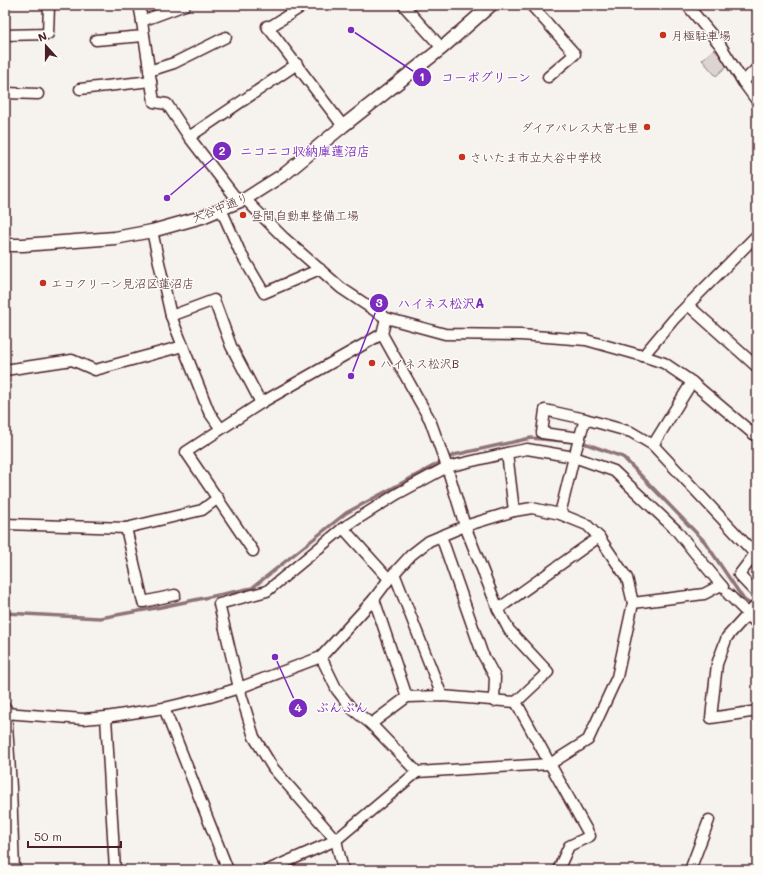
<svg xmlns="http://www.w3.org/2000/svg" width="762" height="875" font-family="Mali,'Klee One',sans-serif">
<rect width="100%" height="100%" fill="#f6f3ef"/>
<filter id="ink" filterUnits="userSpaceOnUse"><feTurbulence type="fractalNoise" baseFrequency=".025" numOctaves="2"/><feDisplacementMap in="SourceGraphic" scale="8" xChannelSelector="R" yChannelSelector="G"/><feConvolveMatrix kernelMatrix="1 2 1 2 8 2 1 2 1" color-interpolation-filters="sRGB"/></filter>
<g filter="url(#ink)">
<path fill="#dcd4d2" stroke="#937a7e" d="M 714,49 L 728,65 L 716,76 L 702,60 Z"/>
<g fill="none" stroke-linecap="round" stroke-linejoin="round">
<path stroke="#8e7378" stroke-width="3.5" d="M 5,613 L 100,618 L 161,607 L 252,588 L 346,513 L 454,455 L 531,438 L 584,443 L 623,457 L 705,542 L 744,600 L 753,606"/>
<g stroke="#4a1f2b" stroke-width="13">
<g id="minor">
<path d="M 139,5 L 141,15 L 154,102 L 167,104 L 189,137 L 239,202"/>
<path d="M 403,5 L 442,48"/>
<path d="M 531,5 L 575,54 L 548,77"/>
<path d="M 687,5 L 721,46 L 743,82 L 757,101"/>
<path d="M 142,21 L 185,5"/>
<path d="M 267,26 L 343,126"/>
<path d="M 268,28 L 304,5"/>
<path d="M 5,35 L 48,34 L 49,5"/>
<path d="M 96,40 L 144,36"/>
<path d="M 149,71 L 174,63 L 226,37"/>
<path d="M 743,82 L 757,68"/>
<path d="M 80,89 L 151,81"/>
<path d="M 5,93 L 38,94"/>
<path d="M 189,137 L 297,64"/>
<path d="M 245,199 L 284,238 L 341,288 L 386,318 L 445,334 L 521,335 L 586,340 L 643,356 L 664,363 L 692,382 L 757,437"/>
<path d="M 221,209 L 240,252 L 264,293 L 320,269"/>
<path d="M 152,231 L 171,316 L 209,412 L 221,429"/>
<path d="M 688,305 L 757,367"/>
<path d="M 171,316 L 214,300 L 231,346 L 261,403"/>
<path d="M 643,356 L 674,319 L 757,235"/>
<path d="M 5,370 L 72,360 L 95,370 L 183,346"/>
<path d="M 580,438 L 542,433 L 545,410 L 585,419 L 631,432 L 653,445 L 755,554 L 739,575 L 757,594"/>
<path d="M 653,445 L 692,382"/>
<path d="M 507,453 L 514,511"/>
<path d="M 560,514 L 574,457 L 585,419"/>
<path d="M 5,524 L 126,528 L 202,510 L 218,498"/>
<path d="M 126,528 L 143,602 L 175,595"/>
<path d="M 343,528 L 389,579"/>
<path d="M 441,536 L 482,653 L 495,677 L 494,701"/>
<path d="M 253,551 L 186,452 L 261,403 L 382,334 L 386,318"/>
<path d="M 394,573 L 442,696"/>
<path d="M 728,594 L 748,614 L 757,604"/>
<path d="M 374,599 L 407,697 L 442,696 L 516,702 L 548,672 L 509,630 L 498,609 L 465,526 L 447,467 L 430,420 L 382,334"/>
<path d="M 633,603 L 704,594 L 721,585 L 723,587"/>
<path d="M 498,609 L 599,537"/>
<path d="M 757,624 L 755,622 L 748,614 L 727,637 L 717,664 L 711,718 L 757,711"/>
<path d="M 321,657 L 337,690 L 351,708 L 371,724 L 417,772"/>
<path d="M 516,702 L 550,764 L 590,836 L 569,846 L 558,870"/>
<path d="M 164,708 L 228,870"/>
<path d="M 5,713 L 83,719 L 106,717 L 164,708 L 210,697 L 239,688 L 321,657 L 374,599 L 389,579 L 411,555 L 429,541 L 465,526 L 514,511 L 532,508 L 560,514 L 587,525 L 599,537 L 627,578 L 633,603 L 617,677 L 588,740 L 550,764 L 417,772 L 336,840 L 268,870"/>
<path d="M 106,717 L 115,870"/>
<path d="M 371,724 L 407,697"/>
<path d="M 343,870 L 336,840 L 273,768 L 254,737 L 239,688 L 219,604 L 267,591 L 343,528 L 397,494 L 447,467 L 507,453 L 527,449 L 574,457 L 614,471 L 676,530 L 721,585"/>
<path d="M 690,870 L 709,820"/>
</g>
</g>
<g stroke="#4a1f2b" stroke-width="15">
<g id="tertiary">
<path d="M 5,245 L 23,245 L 115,238 L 152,231 L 202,217 L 245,199 L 286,173 L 343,126 L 442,48 L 491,5"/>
<path d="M 5,709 L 10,788 L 13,870"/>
</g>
</g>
<use href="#minor" stroke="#fdfcf7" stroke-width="10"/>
<use href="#tertiary" stroke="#fdfcf7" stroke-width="12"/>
</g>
</g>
<g fill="#c8321e" stroke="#fdfcf7" stroke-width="1.5">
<circle cx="663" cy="35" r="4"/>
<circle cx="647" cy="127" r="4"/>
<circle cx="462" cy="157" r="4"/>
<circle cx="243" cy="215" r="4"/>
<circle cx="43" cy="283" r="4"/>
<circle cx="372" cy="363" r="4"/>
</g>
<g text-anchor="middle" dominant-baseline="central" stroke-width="3" stroke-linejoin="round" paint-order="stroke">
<g font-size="12" fill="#4a1f2b" stroke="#fdfcf7" text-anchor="start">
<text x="671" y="35">月極駐車場</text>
<text x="639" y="127" text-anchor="end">ダイアパレス大宮七里</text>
<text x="470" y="157">さいたま市立大谷中学校</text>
<text x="251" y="215">昼間自動車整備工場</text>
<text x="51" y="283">エコクリーン見沼区蓮沼店</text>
<text x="380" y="363">ハイネス松沢B</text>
</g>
<g font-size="12" fill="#4a1f2b" stroke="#fdfcf7">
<text transform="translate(220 207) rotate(-22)">大谷中通り</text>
</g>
</g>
<path fill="none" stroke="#7b2cbf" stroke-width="1.5" d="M351 30L422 77M167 198L222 151M351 376L379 303M275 657L298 708"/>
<g fill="#7b2cbf" stroke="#fdfcf7" stroke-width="1.5">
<circle cx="351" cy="30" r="4"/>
<circle cx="167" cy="198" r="4"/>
<circle cx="351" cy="376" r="4"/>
<circle cx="275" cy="657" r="4"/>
<circle cx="422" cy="77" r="10"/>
<circle cx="222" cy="151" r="10"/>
<circle cx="379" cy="303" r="10"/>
<circle cx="298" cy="708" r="10"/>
</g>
<g font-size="12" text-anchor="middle" font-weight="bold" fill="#fff">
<text x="422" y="81">1</text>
<text x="222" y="155">2</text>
<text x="379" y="307">3</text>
<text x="298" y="712">4</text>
</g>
<g font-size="13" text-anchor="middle" font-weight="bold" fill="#7b2cbf" stroke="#fdfcf7" stroke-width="3" stroke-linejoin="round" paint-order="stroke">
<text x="486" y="82">コーポグリーン</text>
<text x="305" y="156">ニコニコ収納庫蓮沼店</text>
<text x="441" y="308">ハイネス松沢A</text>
<text x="342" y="712">ぶんぶん</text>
</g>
<rect width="762" height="875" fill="none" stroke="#fdfcf7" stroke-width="20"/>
<rect x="10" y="10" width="742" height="855" fill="none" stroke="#4a1f2b" stroke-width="1.5" filter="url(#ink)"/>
<g transform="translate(46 46) rotate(339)" stroke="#fdfcf7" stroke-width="3" paint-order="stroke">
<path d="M0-3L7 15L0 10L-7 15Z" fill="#4a1f2b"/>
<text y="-6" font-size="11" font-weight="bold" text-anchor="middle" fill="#4a1f2b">N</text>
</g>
<path d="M28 841v6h93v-6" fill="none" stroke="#4a1f2b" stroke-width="2"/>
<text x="34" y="841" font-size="12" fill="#4a1f2b" stroke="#fdfcf7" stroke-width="3" paint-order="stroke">50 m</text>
</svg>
